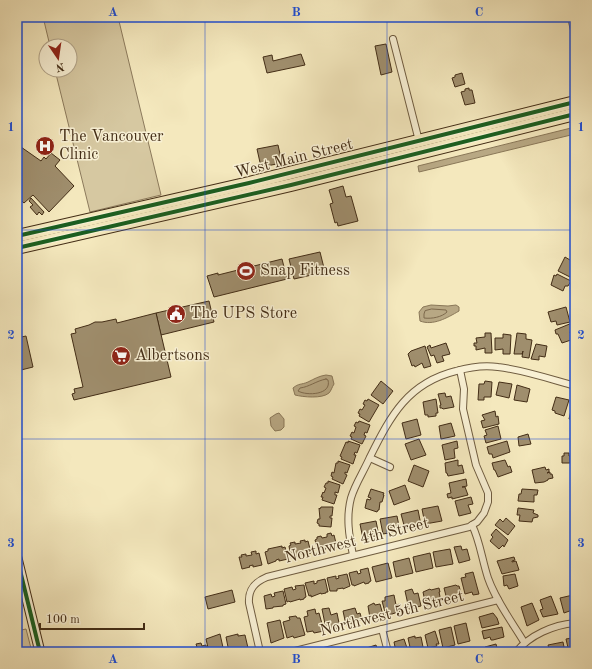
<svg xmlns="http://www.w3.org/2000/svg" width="592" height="669" font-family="'Old Standard TT',serif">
<rect width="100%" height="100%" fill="#f4e8bd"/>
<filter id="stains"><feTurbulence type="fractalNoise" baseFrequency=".005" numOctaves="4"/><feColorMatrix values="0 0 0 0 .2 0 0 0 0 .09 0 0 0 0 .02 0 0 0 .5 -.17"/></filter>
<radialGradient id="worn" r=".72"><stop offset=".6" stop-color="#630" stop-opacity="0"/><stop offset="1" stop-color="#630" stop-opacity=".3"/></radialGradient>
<g fill="#d6c8a1" stroke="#8c7a5c">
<path d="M 61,17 L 118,17 L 161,195 L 90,212 L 55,70 L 70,70 L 70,46 L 50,46 L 44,21 Z"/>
<path d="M 26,629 L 32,652 L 17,652 L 17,631 Z"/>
</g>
<g fill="#b8a884" stroke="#897758">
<path d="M 575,127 L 575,134 L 419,172 L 418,166 Z"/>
<path d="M 431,305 L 448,306 L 456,305 L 459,307 L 459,311 C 447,318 433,326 420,321 L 419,312 L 423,307 Z"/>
<path d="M 326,375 L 332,376 L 334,384 C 332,387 331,391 329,393 C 322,399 303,397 295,395 L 293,388 C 299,383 301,385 308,382 C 314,379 319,376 326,375 Z"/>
<path d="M 279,413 L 284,419 L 284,427 L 281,430 L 275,431 L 271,426 L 270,418 L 276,414 Z"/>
</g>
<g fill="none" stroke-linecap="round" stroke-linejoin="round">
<g stroke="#7e6a4d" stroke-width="1">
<path d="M 432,309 L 446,310 L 447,312 C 442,317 432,319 424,318 L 424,314 L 425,311 Z"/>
<path d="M 326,379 L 328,380 C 332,395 307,396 298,391 L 300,388 C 309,387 316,381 326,379 Z"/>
</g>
</g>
<g fill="#9f8e6d" stroke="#432d16">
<path d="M 386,44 L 392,72 L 381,75 L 375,46 Z"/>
<path d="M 301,54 L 305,65 L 267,73 L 263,57 L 272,55 L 273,61 Z"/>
<path d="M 462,73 L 465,84 L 455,87 L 452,78 L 455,77 L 455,75 Z"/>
<path d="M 469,88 L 469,90 L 472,90 L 475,103 L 465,105 L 461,92 L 465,91 L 465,89 Z"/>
<path d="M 278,145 L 282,163 L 261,167 L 257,149 Z"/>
<path d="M 21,147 L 41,161 L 44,157 L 46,159 L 51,153 L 60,160 L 55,166 L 74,186 L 49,212 L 33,195 L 24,203 L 17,197 L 17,193 L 20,190 L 17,188 L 17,153 Z"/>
<path d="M 343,186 L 346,197 L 351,196 L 358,221 L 338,226 L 337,222 L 335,223 L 330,204 L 333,203 L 329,190 Z"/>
<path d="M 31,198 L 44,212 L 42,215 L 39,212 L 37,215 L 30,207 L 33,205 L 29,201 Z"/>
<path d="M 320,252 L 325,272 L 294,279 L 289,259 Z"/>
<path d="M 565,257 L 575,263 L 571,269 L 575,272 L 572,278 L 558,271 Z"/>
<path d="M 282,259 L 287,279 L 214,297 L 207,276 L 218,273 L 218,275 Z"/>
<path d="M 557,274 L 571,281 L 568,286 L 565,286 L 563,291 L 551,285 L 554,275 L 556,276 Z"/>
<path d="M 209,301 L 214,322 L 161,335 L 156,313 Z"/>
<path d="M 566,307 L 570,322 L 557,325 L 556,321 L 551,322 L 548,312 Z"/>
<path d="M 156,313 L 171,377 L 74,400 L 72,394 L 75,393 L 74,389 L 83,387 L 71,334 L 76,333 L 75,329 L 89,325 L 95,322 L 102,322 L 116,319 L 117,323 Z"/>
<path d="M 572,323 L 574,330 L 570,332 L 574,339 L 562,343 L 558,334 L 556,334 L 555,330 Z"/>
<path d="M 485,333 L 491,333 L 492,353 L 485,353 L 485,348 L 476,350 L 476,346 L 474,346 L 474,343 L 477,343 L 476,338 L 485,337 Z"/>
<path d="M 517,333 L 526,334 L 526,339 L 532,340 L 529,358 L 522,357 L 523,351 L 522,354 L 514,354 Z"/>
<path d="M 503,334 L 511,335 L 510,354 L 503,354 L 503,349 L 495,350 L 495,338 L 503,338 Z"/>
<path d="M 26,336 L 33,367 L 17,371 L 17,338 Z"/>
<path d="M 446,343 L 450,354 L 442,356 L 444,361 L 437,363 L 434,355 L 431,356 L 427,347 L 430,345 L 431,348 Z"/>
<path d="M 536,344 L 547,346 L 545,357 L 539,356 L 539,360 L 531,359 Z"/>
<path d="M 425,346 L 431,366 L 424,368 L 422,363 L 415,367 L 414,365 L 412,366 L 408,354 L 411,351 Z"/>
<path d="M 381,381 L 393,391 L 383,404 L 371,395 Z"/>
<path d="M 485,381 L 492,382 L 491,397 L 484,397 L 484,400 L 478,400 L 479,384 L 484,384 Z"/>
<path d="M 499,382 L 512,384 L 509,398 L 496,395 Z"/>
<path d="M 517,385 L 530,389 L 527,402 L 514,400 Z"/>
<path d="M 445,393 L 446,397 L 451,396 L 454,407 L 443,409 L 442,408 L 440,408 L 440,405 L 441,405 L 438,394 Z"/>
<path d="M 556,397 L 569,400 L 564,416 L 555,413 L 555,411 L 552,410 Z"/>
<path d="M 368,399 L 379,405 L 369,422 L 359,416 L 360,414 L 358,413 L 360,409 L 362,410 L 365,405 L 363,404 L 365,400 L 367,401 Z"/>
<path d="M 436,399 L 438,413 L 436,413 L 436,416 L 428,417 L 428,415 L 425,415 L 423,402 Z"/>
<path d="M 573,402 L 575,402 L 575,420 L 569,419 Z"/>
<path d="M 495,411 L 496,417 L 498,416 L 499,424 L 483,428 L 481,421 L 485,420 L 482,415 Z"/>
<path d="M 417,419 L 421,435 L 406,439 L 402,423 Z"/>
<path d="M 359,421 L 370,425 L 367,433 L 365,432 L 364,435 L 366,436 L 362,444 L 351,439 L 352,437 L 350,436 L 352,432 L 354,433 L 356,427 L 354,426 L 356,422 L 358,423 Z"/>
<path d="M 451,423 L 455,436 L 441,439 L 439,426 Z"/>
<path d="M 498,426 L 501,439 L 486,443 L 484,436 L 487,435 L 485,430 Z"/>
<path d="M 528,434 L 531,444 L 519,446 L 518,437 Z"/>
<path d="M 419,439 L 426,455 L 411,460 L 405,444 Z"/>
<path d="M 348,441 L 360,445 L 357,453 L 355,452 L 354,455 L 356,455 L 353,464 L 341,459 L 342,457 L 340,456 L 346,442 L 348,443 Z"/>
<path d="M 457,441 L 458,448 L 454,449 L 455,458 L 445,460 L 442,445 Z"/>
<path d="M 507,441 L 510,452 L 493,458 L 492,454 L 489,454 L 487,447 Z"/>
<path d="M 564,453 L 569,453 L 569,456 L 570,456 L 570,463 L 562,463 L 562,456 L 564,456 Z"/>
<path d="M 458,460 L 458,466 L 462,465 L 464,473 L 448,476 L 447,473 L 446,473 L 445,463 Z"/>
<path d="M 505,460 L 508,467 L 510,466 L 512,472 L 498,477 L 495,470 L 494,470 L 492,463 Z"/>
<path d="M 338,461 L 350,465 L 347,473 L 345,472 L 345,474 L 347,475 L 343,484 L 332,479 L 333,477 L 331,476 L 332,472 L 334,473 L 336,463 L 338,463 Z"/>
<path d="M 414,465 L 429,471 L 423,487 L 408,481 Z"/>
<path d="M 545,467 L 546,470 L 549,469 L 549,472 L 547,473 L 550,472 L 550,474 L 552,474 L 553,478 L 548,479 L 548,480 L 544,482 L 535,483 L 532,470 Z"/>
<path d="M 466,479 L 467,486 L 462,487 L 465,487 L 468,495 L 452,499 L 452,497 L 448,498 L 447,494 L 451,493 L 449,483 Z"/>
<path d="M 328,481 L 340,485 L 338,493 L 335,492 L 335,495 L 337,495 L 334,504 L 322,500 L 323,497 L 321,497 L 323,492 L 324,493 L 326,488 L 324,487 L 326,483 L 328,483 Z"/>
<path d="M 405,485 L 410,499 L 394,505 L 389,491 Z"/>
<path d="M 371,489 L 384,493 L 383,495 L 384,495 L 382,502 L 380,502 L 379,510 L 378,510 L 377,512 L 365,508 L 367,499 L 370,500 L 371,498 L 368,497 Z"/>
<path d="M 522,489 L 538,490 L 537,495 L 534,495 L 534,502 L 518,501 L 519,494 L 521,494 Z"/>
<path d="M 471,497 L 473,504 L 468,505 L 471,513 L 459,516 L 455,501 Z"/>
<path d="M 438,506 L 442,521 L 425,524 L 422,509 Z"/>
<path d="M 321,507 L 333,507 L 332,516 L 330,516 L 330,518 L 332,518 L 331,527 L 319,526 L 319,524 L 317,523 L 318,519 L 320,519 L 319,508 L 320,509 Z"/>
<path d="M 518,508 L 534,510 L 533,513 L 538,515 L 538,517 L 533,518 L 532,522 L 519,521 L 520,515 L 517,515 Z"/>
<path d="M 418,510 L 421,525 L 405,529 L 401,514 Z"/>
<path d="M 397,516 L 400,531 L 383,534 L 380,519 Z"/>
<path d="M 506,518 L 515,526 L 508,535 L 495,525 L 500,519 L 503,522 Z"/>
<path d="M 376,521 L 379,536 L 363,539 L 360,524 Z"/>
<path d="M 496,529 L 508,540 L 504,547 L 503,545 L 499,549 L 490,541 L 493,537 L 491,535 Z"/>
<path d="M 331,533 L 332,536 L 334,535 L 337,547 L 329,549 L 328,547 L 326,548 L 326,549 L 318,551 L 315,540 L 317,539 L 317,537 L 321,536 L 322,538 L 327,537 L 327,534 Z"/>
<path d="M 305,540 L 305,542 L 308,541 L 311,553 L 302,555 L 302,553 L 299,554 L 300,556 L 291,558 L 289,546 L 291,545 L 290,543 L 295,542 L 295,544 L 301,543 L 300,541 Z"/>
<path d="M 282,546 L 282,548 L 285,547 L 288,559 L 279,561 L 279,559 L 276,560 L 276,561 L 268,564 L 265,552 L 268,551 L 268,549 Z"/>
<path d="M 461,546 L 462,550 L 467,549 L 470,560 L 459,563 L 454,547 Z"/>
<path d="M 450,549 L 453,564 L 436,567 L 433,552 Z"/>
<path d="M 256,551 L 256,554 L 259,553 L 262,565 L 253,567 L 253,565 L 249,566 L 250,567 L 242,569 L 239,557 L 242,557 L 241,555 L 246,554 L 246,556 L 252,555 L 251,552 Z"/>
<path d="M 430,553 L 433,568 L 416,572 L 413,557 Z"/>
<path d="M 514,557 L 515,560 L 512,561 L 512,562 L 516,561 L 519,570 L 502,574 L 497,561 Z"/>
<path d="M 409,558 L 413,573 L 396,577 L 393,562 Z"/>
<path d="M 388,563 L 392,578 L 376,582 L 372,567 Z"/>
<path d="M 368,568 L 371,581 L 369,582 L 369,583 L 365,584 L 364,582 L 354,586 L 354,585 L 352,585 L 349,573 L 357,571 L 358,574 L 361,573 L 360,570 Z"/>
<path d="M 473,572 L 479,594 L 473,595 L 472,592 L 465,594 L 461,578 L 466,577 L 465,574 Z"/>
<path d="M 347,574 L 350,586 L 343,589 L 343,588 L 337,589 L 337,591 L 330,591 L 327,578 L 336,576 L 336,579 L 339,578 L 338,576 Z"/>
<path d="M 515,574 L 518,586 L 509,589 L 507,585 L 504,586 L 503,576 Z"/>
<path d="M 325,579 L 328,592 L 326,592 L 326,593 L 321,594 L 321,593 L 311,597 L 311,595 L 309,596 L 305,583 L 314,581 L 314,584 L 317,583 L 317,581 Z"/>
<path d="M 304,585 L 306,597 L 304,598 L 304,599 L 300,600 L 300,599 L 290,602 L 289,601 L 287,602 L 284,589 L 292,587 L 293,590 L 296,589 L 295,586 Z"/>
<path d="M 456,585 L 457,586 L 459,586 L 461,593 L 458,594 L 459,597 L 453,600 L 453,598 L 447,600 L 444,588 Z"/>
<path d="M 439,588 L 440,592 L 439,592 L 441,601 L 426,606 L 423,592 L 430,589 L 431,590 Z"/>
<path d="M 412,589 L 414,594 L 418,593 L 421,606 L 417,607 L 418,608 L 409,609 L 405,591 Z"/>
<path d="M 232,590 L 235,602 L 208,609 L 205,597 Z"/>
<path d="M 283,591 L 286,604 L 283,605 L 283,606 L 273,607 L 273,608 L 266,609 L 264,596 L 271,594 L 272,597 L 275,596 L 274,593 Z"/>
<path d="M 394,595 L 396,605 L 400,604 L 401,611 L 386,616 L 382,601 L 385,601 L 385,597 Z"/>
<path d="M 573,595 L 575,601 L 575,609 L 564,613 L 560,598 Z"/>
<path d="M 551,596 L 558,614 L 543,617 L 540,610 L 543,609 L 540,600 Z"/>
<path d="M 374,603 L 375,605 L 380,604 L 383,615 L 379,617 L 376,618 L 376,616 L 370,618 L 368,606 Z"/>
<path d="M 532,603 L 539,620 L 527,626 L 521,607 Z"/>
<path d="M 329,608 L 331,615 L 337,613 L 340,628 L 332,630 L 332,627 L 326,629 L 322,609 Z"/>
<path d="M 355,608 L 357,614 L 360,613 L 362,620 L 352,622 L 352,624 L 346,625 L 343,611 Z"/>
<path d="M 315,609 L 316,614 L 319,613 L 324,631 L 314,633 L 313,631 L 307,632 L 304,617 L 308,616 L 307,611 Z"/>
<path d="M 493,613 L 497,618 L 499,624 L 482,628 L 479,617 Z"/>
<path d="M 296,616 L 297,618 L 300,618 L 305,635 L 294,638 L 293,636 L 287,638 L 283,622 L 290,620 L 289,617 Z"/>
<path d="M 280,620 L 284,638 L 271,643 L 267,623 Z"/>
<path d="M 466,623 L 470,641 L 458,644 L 454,626 Z"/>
<path d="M 451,627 L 455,645 L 443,648 L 439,630 Z"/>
<path d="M 502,627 L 504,637 L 493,640 L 491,640 L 490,637 L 484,639 L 482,631 Z"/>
<path d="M 435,631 L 439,644 L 436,644 L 437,646 L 428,648 L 425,635 Z"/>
<path d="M 220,634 L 224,652 L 209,652 L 206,639 Z"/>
<path d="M 238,634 L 238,636 L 245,635 L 248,648 L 244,649 L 244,652 L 229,652 L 226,637 Z"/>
<path d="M 415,636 L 415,638 L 421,637 L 424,652 L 411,652 L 408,638 Z"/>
<path d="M 572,638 L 575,638 L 575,651 L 569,652 L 566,639 Z"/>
<path d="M 404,639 L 408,651 L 396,652 L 394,642 Z"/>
<path d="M 563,642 L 564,647 L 562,648 L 563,650 L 565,649 L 566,652 L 550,652 L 548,645 Z"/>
<path d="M 201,643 L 202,646 L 206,645 L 207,652 L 190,652 L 189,649 L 197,647 L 196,644 Z"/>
<path d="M 496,644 L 498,652 L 486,652 L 485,647 Z"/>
<path d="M 376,645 L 378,652 L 361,652 L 360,650 Z"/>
</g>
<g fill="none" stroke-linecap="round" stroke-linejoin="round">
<g stroke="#6f5c40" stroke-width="8">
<g id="street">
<path d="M 571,17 L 575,35"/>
<path d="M 393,39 L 419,141"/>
<path d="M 460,370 L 464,389 L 463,409 L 476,465 L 488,493 L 488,502 L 484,513 L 477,522 L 472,525 C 480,541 482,560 488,578 C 496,601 512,622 524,642"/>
<path d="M 370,458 L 390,467"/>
<path d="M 353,555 C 349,536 346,517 351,498 C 355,484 364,471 370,457 C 391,415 408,383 456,371 C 470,367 485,365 498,367 C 524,370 550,379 575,386"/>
<path d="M 382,629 L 388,652"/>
<path d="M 260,652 L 249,603 C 248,589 255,582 267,577 L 469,527 L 472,525"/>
<path d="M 291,652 L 498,600"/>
<path d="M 516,652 C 530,635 553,625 575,623"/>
</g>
</g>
<g stroke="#432d16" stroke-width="11">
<path id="secondary" d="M 17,558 L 40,652"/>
</g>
<g stroke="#432d16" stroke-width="14">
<g id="highway">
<path d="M 17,236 L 249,183 L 575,102"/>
<path d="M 17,248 L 291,185 L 575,114"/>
</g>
</g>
<use href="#street" stroke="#f8f0d4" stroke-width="6"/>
<use href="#secondary" stroke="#f8f0d4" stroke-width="9"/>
<use href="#highway" stroke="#f4e8bd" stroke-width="12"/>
<g stroke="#f8f0d4" stroke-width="6">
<g id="cycleway">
<path d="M 17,236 L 249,183 L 575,102"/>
<path d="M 17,248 L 291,185 L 575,114"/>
<path d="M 17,558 L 40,652"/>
</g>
</g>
<use href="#cycleway" stroke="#1b5e20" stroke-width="4"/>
</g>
<path fill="none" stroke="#1d4ed8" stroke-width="1" stroke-opacity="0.55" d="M 205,17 L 205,652M 387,17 L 387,652M 17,230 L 575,230M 17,439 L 575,439"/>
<defs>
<g id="hospital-disc" transform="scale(1)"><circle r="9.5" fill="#8f2418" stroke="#f8f0d4"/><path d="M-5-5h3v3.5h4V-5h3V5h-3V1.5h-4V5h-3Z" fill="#fff"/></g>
<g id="stadium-disc" transform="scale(1)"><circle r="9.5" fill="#8f2418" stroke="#f8f0d4"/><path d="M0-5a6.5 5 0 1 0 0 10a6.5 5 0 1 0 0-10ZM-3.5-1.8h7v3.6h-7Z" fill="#fff"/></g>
<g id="civic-disc" transform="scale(1)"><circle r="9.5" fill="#8f2418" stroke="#f8f0d4"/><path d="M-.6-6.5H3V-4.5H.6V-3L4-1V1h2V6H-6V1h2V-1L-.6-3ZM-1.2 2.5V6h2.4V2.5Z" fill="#fff"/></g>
<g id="supermarket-disc" transform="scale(1)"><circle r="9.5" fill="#8f2418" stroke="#f8f0d4"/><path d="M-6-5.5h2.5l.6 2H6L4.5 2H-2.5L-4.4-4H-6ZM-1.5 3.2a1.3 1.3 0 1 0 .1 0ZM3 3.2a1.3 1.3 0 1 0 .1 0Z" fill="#fff"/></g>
</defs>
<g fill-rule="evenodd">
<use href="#hospital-disc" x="45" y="146"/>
<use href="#stadium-disc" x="246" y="271"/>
<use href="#civic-disc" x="176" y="314"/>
<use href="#supermarket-disc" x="121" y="356"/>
</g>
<g text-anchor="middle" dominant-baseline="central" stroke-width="3" stroke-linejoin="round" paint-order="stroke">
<g font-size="16" fill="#432d16" stroke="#f8f0d4" text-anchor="start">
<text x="59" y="137">The Vancouver<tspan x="59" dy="18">Clinic</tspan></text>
<text x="260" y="271">Snap Fitness</text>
<text x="190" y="314">The UPS Store</text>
<text x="135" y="356">Albertsons</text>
</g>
<g font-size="16" fill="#432d16" stroke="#f8f0d4">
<text transform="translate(294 159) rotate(-14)">West Main Street</text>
<text transform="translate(357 541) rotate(-14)">Northwest 4th Street</text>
<text transform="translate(392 614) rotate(-14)">Northwest 5th Street</text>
</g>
</g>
<rect width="592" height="669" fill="none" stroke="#f4e8bd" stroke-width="44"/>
<g transform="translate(58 58) rotate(167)"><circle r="19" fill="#f8f0d4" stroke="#b0a288"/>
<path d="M0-3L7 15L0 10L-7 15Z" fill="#8f2418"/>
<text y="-6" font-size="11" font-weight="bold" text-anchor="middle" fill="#432d16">N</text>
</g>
<path d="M40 623v6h104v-6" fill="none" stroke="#432d16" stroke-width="2"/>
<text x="46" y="623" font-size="12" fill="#432d16" stroke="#f8f0d4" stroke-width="3" paint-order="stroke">100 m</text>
<rect x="22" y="22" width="548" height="625" fill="none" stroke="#1d4ed8" stroke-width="1.5"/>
<g font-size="13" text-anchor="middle" font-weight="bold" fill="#1d4ed8">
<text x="113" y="16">A</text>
<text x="296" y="16">B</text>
<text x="479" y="16">C</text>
<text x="11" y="131">1</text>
<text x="581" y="131">1</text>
<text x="11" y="339">2</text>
<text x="581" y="339">2</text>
<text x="11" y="547">3</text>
<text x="581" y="547">3</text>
<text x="113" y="663">A</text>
<text x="296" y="663">B</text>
<text x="479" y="663">C</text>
</g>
<rect width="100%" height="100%" filter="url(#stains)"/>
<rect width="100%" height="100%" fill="url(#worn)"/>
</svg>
